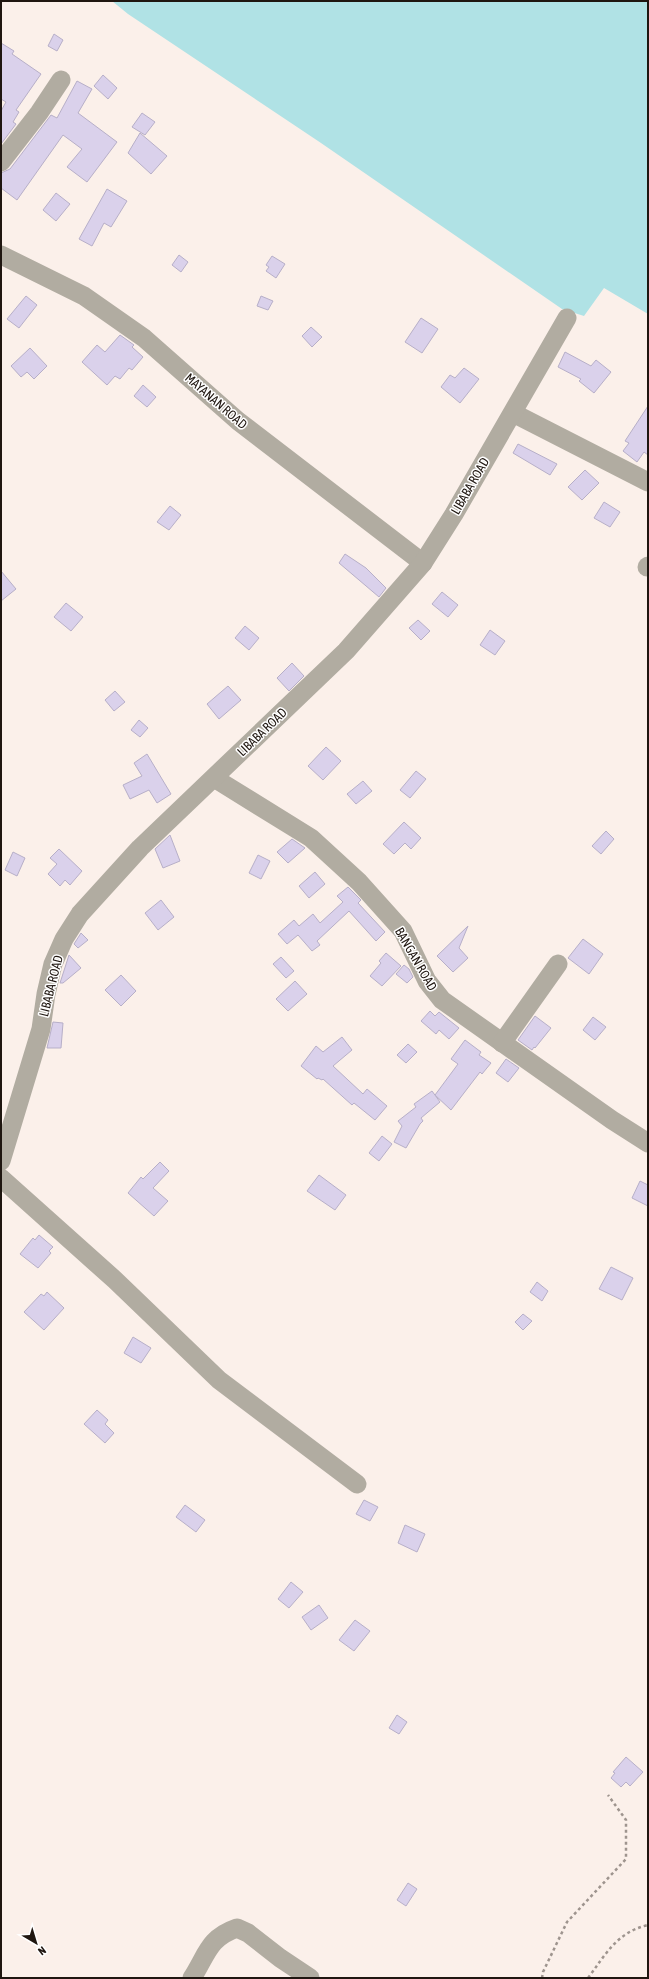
<svg xmlns="http://www.w3.org/2000/svg" width="649" height="1979" font-family="'Asap Condensed',sans-serif">
<rect width="100%" height="100%" fill="#fbf0ea"/>
<path fill="#b0e2e5" d="M 112,1 L 648,1 L 648,314 L 604,288 L 584,316 L 562,309 L 321,143 L 128,14 Z"/>
<g fill="#dad1eb" stroke="#b7afc8">
<path d="M 54,34 L 63,40 L 57,51 L 48,46 Z"/>
<path d="M 1,43 L 14,51 L 12,54 L 41,74 L 16,110 L 19,112 L 13,122 L 16,124 L 1,144 L 1,111 L 6,102 L 1,99 Z"/>
<path d="M 103,75 L 117,88 L 108,99 L 94,86 Z"/>
<path d="M 77,81 L 92,89 L 78,113 L 117,142 L 87,182 L 67,167 L 82,149 L 63,135 L 17,200 L 1,188 L 1,173 L 10,169 L 51,115 L 57,118 Z"/>
<path d="M 142,113 L 155,122 L 145,135 L 132,127 Z"/>
<path d="M 140,133 L 167,156 L 151,174 L 128,153 Z"/>
<path d="M 107,189 L 127,201 L 111,227 L 104,223 L 92,246 L 79,239 Z"/>
<path d="M 56,193 L 70,204 L 56,221 L 43,210 Z"/>
<path d="M 179,255 L 188,262 L 181,272 L 172,265 Z"/>
<path d="M 272,256 L 285,264 L 276,278 L 266,271 L 269,267 L 266,265 Z"/>
<path d="M 26,296 L 37,305 L 19,328 L 7,319 Z"/>
<path d="M 261,296 L 273,301 L 268,310 L 257,306 Z"/>
<path d="M 421,318 L 438,329 L 422,353 L 405,342 Z"/>
<path d="M 311,327 L 322,337 L 312,347 L 302,336 Z"/>
<path d="M 120,335 L 134,345 L 132,347 L 143,357 L 132,370 L 129,368 L 120,379 L 115,376 L 107,385 L 82,362 L 97,345 L 105,352 Z"/>
<path d="M 30,348 L 47,366 L 34,379 L 27,372 L 21,377 L 11,366 Z"/>
<path d="M 565,352 L 591,366 L 596,360 L 611,372 L 594,393 L 579,381 L 581,379 L 558,367 Z"/>
<path d="M 464,368 L 479,379 L 460,403 L 441,387 L 450,375 L 455,378 Z"/>
<path d="M 143,385 L 156,397 L 147,407 L 134,396 Z"/>
<path d="M 648,406 L 648,455 L 644,452 L 637,462 L 623,451 L 629,443 L 625,441 Z"/>
<path d="M 518,444 L 557,464 L 550,475 L 513,453 Z"/>
<path d="M 585,470 L 599,483 L 582,500 L 568,487 Z"/>
<path d="M 604,502 L 620,512 L 610,527 L 594,518 Z"/>
<path d="M 170,506 L 181,515 L 169,530 L 157,522 Z"/>
<path d="M 345,554 L 366,568 L 386,588 L 379,597 L 339,563 Z"/>
<path d="M 1,571 L 16,589 L 1,601 Z"/>
<path d="M 442,592 L 458,605 L 448,617 L 432,604 Z"/>
<path d="M 66,603 L 83,617 L 71,631 L 54,617 Z"/>
<path d="M 418,620 L 430,631 L 421,640 L 409,628 Z"/>
<path d="M 245,626 L 259,638 L 249,650 L 235,638 Z"/>
<path d="M 490,630 L 505,641 L 495,655 L 480,645 Z"/>
<path d="M 292,663 L 304,676 L 289,691 L 277,678 Z"/>
<path d="M 228,686 L 241,700 L 219,719 L 207,704 Z"/>
<path d="M 115,691 L 125,702 L 114,711 L 105,700 Z"/>
<path d="M 139,720 L 148,728 L 140,737 L 131,730 Z"/>
<path d="M 326,747 L 341,761 L 323,780 L 308,766 Z"/>
<path d="M 147,754 L 171,794 L 157,803 L 149,790 L 130,799 L 123,785 L 142,776 L 134,763 Z"/>
<path d="M 416,771 L 426,779 L 410,798 L 400,790 Z"/>
<path d="M 363,781 L 372,791 L 356,804 L 347,794 Z"/>
<path d="M 404,822 L 421,838 L 411,849 L 405,843 L 394,854 L 383,844 Z"/>
<path d="M 606,831 L 614,839 L 601,854 L 592,846 Z"/>
<path d="M 170,835 L 180,861 L 163,868 L 155,849 Z"/>
<path d="M 292,839 L 305,848 L 288,863 L 277,852 Z"/>
<path d="M 59,849 L 82,871 L 70,885 L 65,880 L 60,886 L 48,874 L 57,864 L 50,858 Z"/>
<path d="M 13,852 L 25,858 L 17,876 L 5,870 Z"/>
<path d="M 258,855 L 270,861 L 261,879 L 249,873 Z"/>
<path d="M 315,872 L 325,884 L 309,898 L 299,886 Z"/>
<path d="M 348,887 L 361,900 L 358,903 L 385,932 L 376,941 L 349,911 L 317,941 L 320,945 L 312,951 L 298,935 L 287,944 L 278,934 L 294,920 L 299,926 L 313,914 L 320,923 L 343,902 L 337,896 Z"/>
<path d="M 161,900 L 174,917 L 158,930 L 145,913 Z"/>
<path d="M 468,926 L 459,948 L 468,958 L 453,972 L 437,956 Z"/>
<path d="M 81,933 L 88,940 L 78,948 L 74,944 Z"/>
<path d="M 583,939 L 603,954 L 589,974 L 568,958 Z"/>
<path d="M 386,953 L 401,966 L 382,986 L 370,976 L 381,963 L 379,961 Z"/>
<path d="M 69,955 L 81,968 L 63,983 L 60,983 Z"/>
<path d="M 281,957 L 294,971 L 286,978 L 273,964 Z"/>
<path d="M 404,965 L 409,969 L 413,977 L 407,983 L 396,974 Z"/>
<path d="M 121,975 L 136,991 L 121,1006 L 105,990 Z"/>
<path d="M 295,981 L 307,994 L 288,1011 L 276,999 Z"/>
<path d="M 430,1011 L 435,1016 L 439,1012 L 459,1028 L 449,1039 L 439,1030 L 436,1034 L 421,1021 Z"/>
<path d="M 535,1016 L 551,1028 L 535,1048 L 534,1047 L 532,1050 L 518,1040 Z"/>
<path d="M 593,1017 L 606,1027 L 595,1040 L 583,1030 Z"/>
<path d="M 53,1022 L 63,1023 L 61,1048 L 47,1048 Z"/>
<path d="M 342,1037 L 352,1050 L 333,1066 L 363,1094 L 367,1089 L 387,1106 L 375,1120 L 354,1103 L 352,1105 L 323,1079 L 322,1080 L 318,1078 L 317,1079 L 301,1066 L 316,1046 L 323,1052 Z"/>
<path d="M 465,1040 L 481,1052 L 479,1055 L 491,1063 L 482,1074 L 480,1072 L 451,1110 L 435,1095 L 458,1064 L 451,1059 Z"/>
<path d="M 408,1044 L 417,1052 L 406,1063 L 397,1055 Z"/>
<path d="M 506,1059 L 519,1068 L 508,1082 L 496,1073 Z"/>
<path d="M 432,1091 L 440,1102 L 421,1118 L 423,1121 L 420,1124 L 406,1148 L 394,1142 L 402,1126 L 398,1121 L 416,1107 L 414,1104 Z"/>
<path d="M 382,1136 L 392,1144 L 379,1161 L 369,1153 Z"/>
<path d="M 160,1162 L 169,1171 L 153,1188 L 168,1201 L 154,1216 L 128,1193 L 141,1177 L 143,1179 Z"/>
<path d="M 319,1175 L 346,1195 L 335,1210 L 307,1191 Z"/>
<path d="M 640,1181 L 648,1185 L 648,1206 L 632,1198 Z"/>
<path d="M 39,1235 L 53,1247 L 49,1251 L 51,1253 L 38,1268 L 20,1254 L 33,1238 L 35,1240 Z"/>
<path d="M 611,1267 L 633,1278 L 622,1300 L 599,1289 Z"/>
<path d="M 537,1282 L 548,1291 L 542,1301 L 530,1292 Z"/>
<path d="M 47,1292 L 64,1308 L 44,1330 L 24,1312 L 41,1294 L 44,1296 Z"/>
<path d="M 523,1314 L 532,1321 L 523,1330 L 515,1322 Z"/>
<path d="M 133,1337 L 151,1348 L 141,1363 L 124,1353 Z"/>
<path d="M 97,1410 L 108,1420 L 105,1424 L 114,1433 L 105,1443 L 84,1424 Z"/>
<path d="M 364,1500 L 378,1507 L 370,1521 L 356,1514 Z"/>
<path d="M 185,1505 L 205,1520 L 196,1532 L 176,1517 Z"/>
<path d="M 405,1525 L 425,1534 L 417,1552 L 398,1543 Z"/>
<path d="M 291,1582 L 303,1592 L 289,1608 L 278,1599 Z"/>
<path d="M 319,1605 L 328,1618 L 311,1630 L 302,1617 Z"/>
<path d="M 355,1620 L 370,1631 L 354,1651 L 339,1640 Z"/>
<path d="M 397,1715 L 407,1722 L 399,1734 L 389,1728 Z"/>
<path d="M 626,1757 L 643,1772 L 630,1786 L 626,1782 L 621,1787 L 611,1778 L 615,1773 L 613,1772 Z"/>
<path d="M 408,1883 L 417,1889 L 406,1906 L 397,1900 Z"/>
</g>
<g fill="none" stroke-linecap="round" stroke-linejoin="round">
<g stroke="#9e948e" stroke-width="2.5" stroke-dasharray="3 3" stroke-linecap="butt">
<path d="M 542,1978 L 543,1972 L 567,1922 L 626,1859 L 626,1820 L 608,1795"/>
<path d="M 588,1978 C 606,1954 617,1932 648,1925"/>
</g>
<g stroke="#b1aca1" stroke-width="19">
<path d="M 1,162 L 39,113 L 61,80"/>
<path d="M 1,255 L 84,296 L 144,338 L 238,421 L 423,563"/>
<path d="M 513,413 L 648,482"/>
<path d="M 647,567 L 648,566"/>
<path d="M 214,778 L 311,838 L 359,882 L 403,931 L 427,981 L 442,1000 L 612,1120 L 648,1143"/>
<path d="M 502,1043 L 558,964"/>
<path d="M 1,1161 L 41,1029 L 46,994 L 53,964 L 64,939 L 80,914 L 140,848 L 346,651 L 423,563 L 454,514 L 567,318"/>
<path d="M 1,1178 L 115,1280 L 219,1380 L 357,1484"/>
<path d="M 192,1978 C 207,1955 208,1938 237,1928 L 248,1933 L 280,1958 L 310,1978"/>
</g>
</g>
<g text-anchor="middle" dominant-baseline="central" stroke-width="3" stroke-linejoin="round" paint-order="stroke">
<g font-size="13" fill="#1f1610" stroke="#fff">
<text transform="translate(216 401) rotate(41)">MAYANAN ROAD</text>
<text transform="translate(470 486) rotate(-60)">LIBABA ROAD</text>
<text transform="translate(262 732) rotate(-44)">LIBABA ROAD</text>
<text transform="translate(416 959) rotate(60)">BANGAN ROAD</text>
<text transform="translate(51 986) rotate(-76)">LIBABA ROAD</text>
</g>
</g>
<rect width="649" height="1979" fill="none" stroke="#1f1610" stroke-width="4"/>
<g transform="translate(36 1943) rotate(142)" stroke="#ffffff" stroke-width="3" paint-order="stroke">
<path d="M0-3L7 15L0 10L-7 15Z" fill="#1f1610"/>
<text y="-6" font-size="11" font-weight="bold" text-anchor="middle" fill="#1f1610">N</text>
</g>
</svg>
